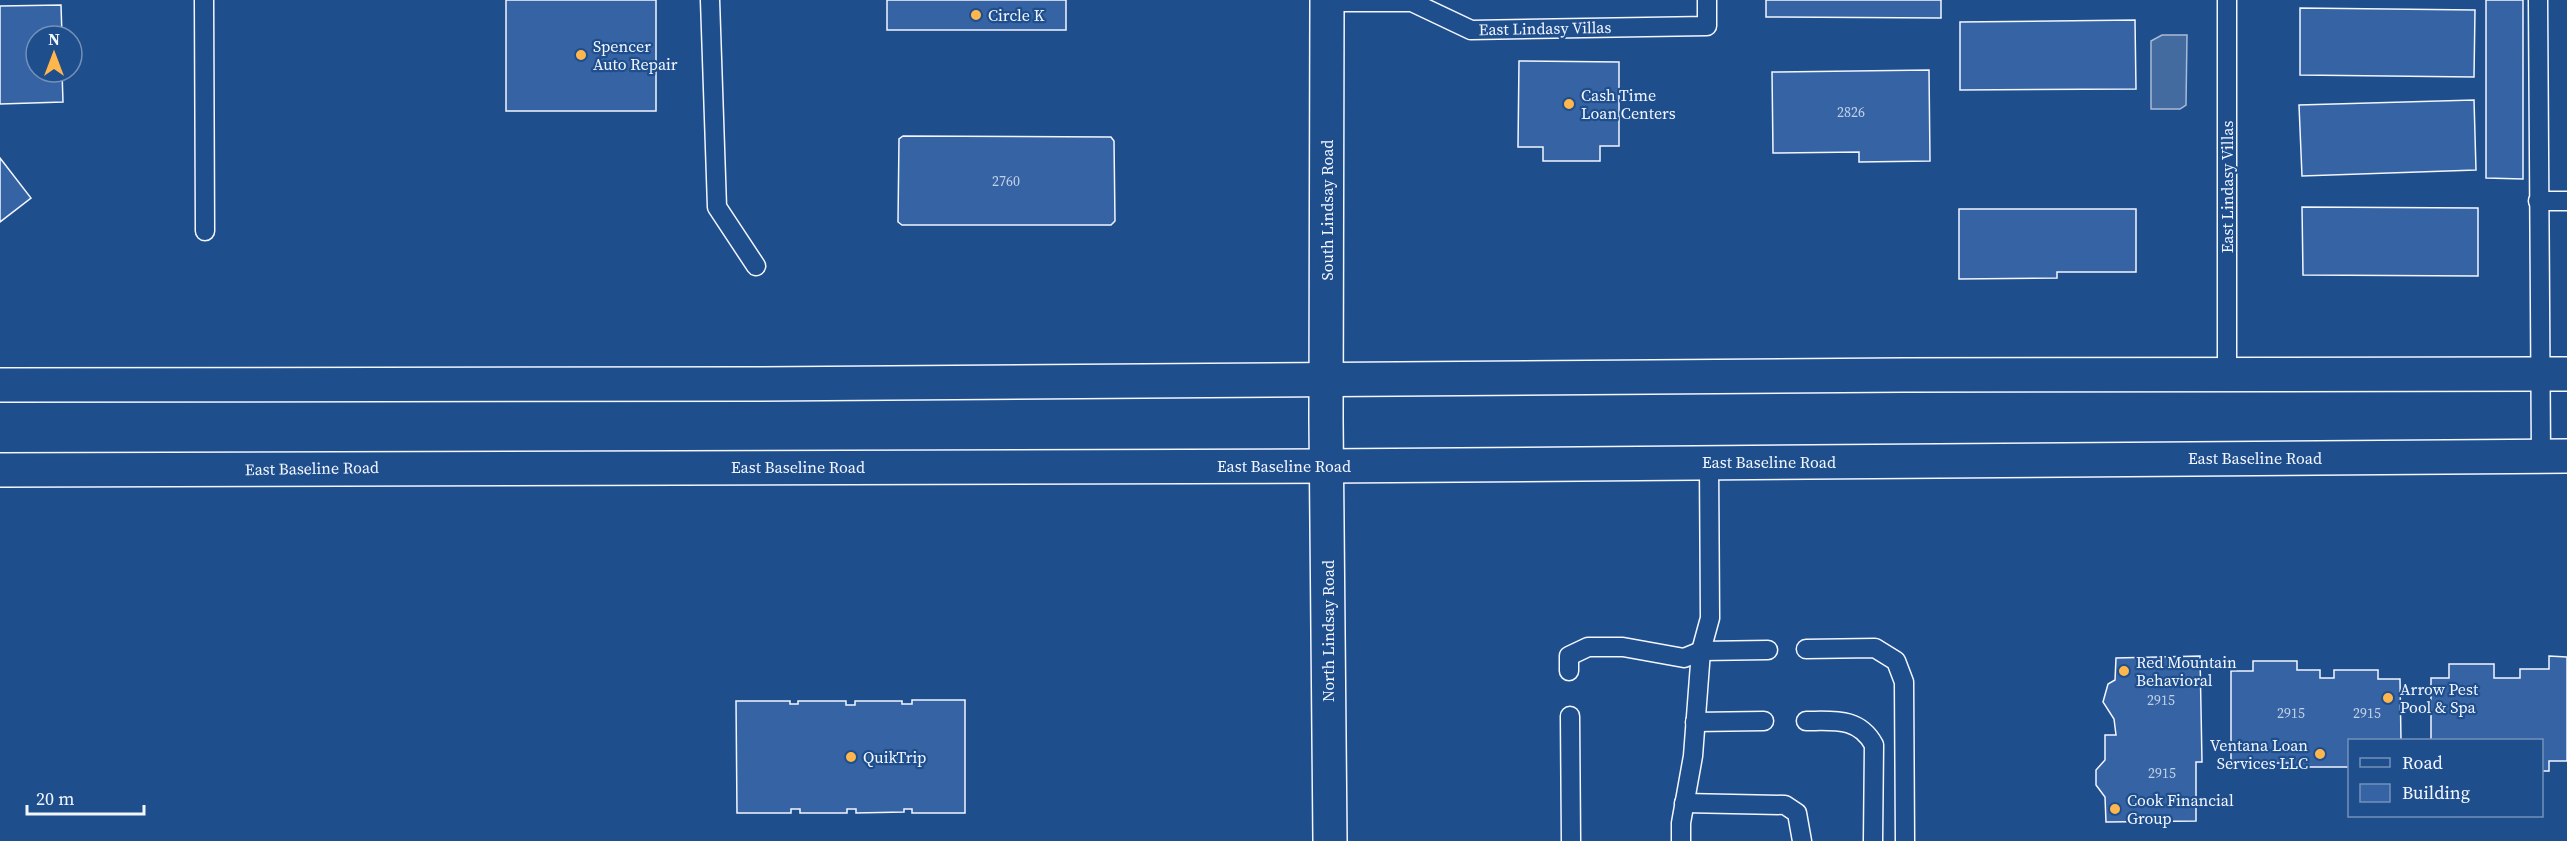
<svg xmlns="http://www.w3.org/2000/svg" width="2567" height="841" font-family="'Source Serif 4',serif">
<rect width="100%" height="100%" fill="#1f4e8c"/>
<path fill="#446ba0" stroke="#a8bbd7" stroke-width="1.5" d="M 2162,35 L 2187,35 L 2186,105 L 2180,109 L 2151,109 L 2151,41 Z"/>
<g fill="#3563a3" stroke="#f2f6ff" stroke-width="1.5">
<rect x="506" y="0" width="150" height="111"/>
<rect x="887" y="0" width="179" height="30"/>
<path d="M 1766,0 L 1941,0 L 1941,18 L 1766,17 Z"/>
<path d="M 2486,0 L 2523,0 L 2523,179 L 2486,178 Z"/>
<path d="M 61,5 L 62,36 L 36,36 L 36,72 L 62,72 L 63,102 L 0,104 L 0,6 Z"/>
<path d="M 2300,8 L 2475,10 L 2474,77 L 2300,75 Z"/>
<path d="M 2135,20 L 2136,89 L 1960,90 L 1960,22 Z"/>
<path d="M 1519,61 L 1619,62 L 1619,146 L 1600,146 L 1600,161 L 1543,161 L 1543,147 L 1518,147 Z"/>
<path d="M 1929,70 L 1930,161 L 1859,162 L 1859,152 L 1773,153 L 1772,72 Z"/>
<path d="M 2474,100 L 2476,170 L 2302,176 L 2299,105 Z"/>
<path d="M 903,136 L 1111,137 L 1114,141 L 1115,221 L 1111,225 L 902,225 L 898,222 L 899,139 Z"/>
<path d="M 0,158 L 31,198 L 0,222 Z"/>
<path d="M 2302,207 L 2478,208 L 2478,276 L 2303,275 Z"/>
<path d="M 1959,209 L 2136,209 L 2136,272 L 2057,272 L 2057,278 L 1959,279 Z"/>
<path d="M 2200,656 L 2202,762 L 2196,762 L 2196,821 L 2106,822 L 2105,797 L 2096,785 L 2096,770 L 2105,760 L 2105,735 L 2116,735 L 2114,719 L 2103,702 L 2108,684 L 2115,680 L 2116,658 Z"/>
<path d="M 2549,656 L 2567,657 L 2567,761 L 2549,761 L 2549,771 L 2542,771 L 2542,740 L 2431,740 L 2431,678 L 2449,678 L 2449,664 L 2494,664 L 2494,678 L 2520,678 L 2520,669 L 2549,669 Z"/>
<path d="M 2253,661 L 2297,661 L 2297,670 L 2320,670 L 2320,678 L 2334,678 L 2334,670 L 2378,670 L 2378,679 L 2400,679 L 2401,740 L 2350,740 L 2350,767 L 2289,767 L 2289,763 L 2231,763 L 2231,671 L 2253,671 Z"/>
<path d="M 912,700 L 965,700 L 965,813 L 912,813 L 912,809 L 904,809 L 904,812 L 856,813 L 856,809 L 847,809 L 847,813 L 800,813 L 800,809 L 791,809 L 791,813 L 737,813 L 736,701 L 790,701 L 790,704 L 798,704 L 798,701 L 846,701 L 846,705 L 855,705 L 855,701 L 902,701 L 902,704 L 912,704 Z"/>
</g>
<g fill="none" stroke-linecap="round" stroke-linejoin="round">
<g stroke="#f2f6ff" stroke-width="21">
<g id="lane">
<path d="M 204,0 L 205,231"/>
<path d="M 710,0 L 717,207 L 756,266"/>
<path d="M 2227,0 L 2227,374"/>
<path d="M 2538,0 L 2541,456"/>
<path d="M 1327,2 L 1412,2 L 1471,30 L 1707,26 L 1707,0"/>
<path d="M 2538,201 L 2567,201"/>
<path d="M 1806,649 L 1875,648 L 1896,661 L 1904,682 L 1905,841"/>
<path d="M 1569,671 L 1569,656 L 1588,647 L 1623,647 L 1684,658 L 1701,651 L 1768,650"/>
<path d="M 1570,716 L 1571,841"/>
<path d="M 1806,721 C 1834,721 1859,717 1874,745 L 1873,841"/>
<path d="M 1695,722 L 1764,721"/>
<path d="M 1684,803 L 1785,805 L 1797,813 L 1802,841"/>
<path d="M 1681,841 L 1681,823 L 1693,756 L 1701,651 L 1710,618 L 1709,462"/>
</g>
</g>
<g stroke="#f2f6ff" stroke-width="36">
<path id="secondary" d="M 1327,0 L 1326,420 L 1330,841"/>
</g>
<g stroke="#f2f6ff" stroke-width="36">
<g id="primary">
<path d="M 0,385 L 754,384 L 1903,375 L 2567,374"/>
<path d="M 0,470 L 1326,466 L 2567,456"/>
</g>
</g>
<use href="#lane" stroke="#1f4e8c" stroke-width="18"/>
<use href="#secondary" stroke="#1f4e8c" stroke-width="33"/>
<use href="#primary" stroke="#1f4e8c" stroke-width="33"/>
</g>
<g fill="#ffb74d" stroke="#1f4e8c" stroke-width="2">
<circle cx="976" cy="15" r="6"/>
<circle cx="581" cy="55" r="6"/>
<circle cx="1569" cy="104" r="6"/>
<circle cx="2124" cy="671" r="6"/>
<circle cx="2388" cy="698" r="6"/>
<circle cx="2320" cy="754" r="6"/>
<circle cx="851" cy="757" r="6"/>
<circle cx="2115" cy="809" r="6"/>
</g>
<g text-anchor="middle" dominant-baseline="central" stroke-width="4.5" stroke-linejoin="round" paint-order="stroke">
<g font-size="14" fill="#c3d1e8">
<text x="1851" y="112">2826</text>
<text x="1006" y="181">2760</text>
<text x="2161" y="700">2915</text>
<text x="2291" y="713">2915</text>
<text x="2367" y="713">2915</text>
<text x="2162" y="773">2915</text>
</g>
<g font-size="16" fill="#f2f6ff" stroke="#1f4e8c" text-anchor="start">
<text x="988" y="15">Circle K</text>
<text x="593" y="46">Spencer<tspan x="593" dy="18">Auto Repair</tspan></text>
<text x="1581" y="95">Cash Time<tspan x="1581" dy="18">Loan Centers</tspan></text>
<text x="2136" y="662">Red Mountain<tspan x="2136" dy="18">Behavioral</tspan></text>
<text x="2400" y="689">Arrow Pest<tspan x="2400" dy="18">Pool &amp; Spa</tspan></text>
<text x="2308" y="745" text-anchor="end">Ventana Loan<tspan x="2308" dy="18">Services LLC</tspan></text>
<text x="863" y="757">QuikTrip</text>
<text x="2127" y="800">Cook Financial<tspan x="2127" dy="18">Group</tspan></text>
</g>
<g font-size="16" fill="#f2f6ff" stroke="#1f4e8c">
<text transform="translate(1545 28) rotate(-1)">East Lindasy Villas</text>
<text transform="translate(2227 187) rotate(-90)">East Lindasy Villas</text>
<text transform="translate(1327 210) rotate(-90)">South Lindsay Road</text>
<text x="2255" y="458">East Baseline Road</text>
<text x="1769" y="462">East Baseline Road</text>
<text x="1284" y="466">East Baseline Road</text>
<text x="798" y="467">East Baseline Road</text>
<text transform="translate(312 468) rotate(-1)">East Baseline Road</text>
<text transform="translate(1328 631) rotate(-90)">North Lindsay Road</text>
</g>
</g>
<rect x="2348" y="739" width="195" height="78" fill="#1f4e8c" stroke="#7391ba" stroke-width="1.5"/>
<rect x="2360" y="758" width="30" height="9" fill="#1f4e8c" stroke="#7391ba" stroke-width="1.5"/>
<text x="2402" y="769" font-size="18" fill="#f2f6ff">Road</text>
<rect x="2360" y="784" width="30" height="18" fill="#3563a3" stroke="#7391ba" stroke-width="1.5"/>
<text x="2402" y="799" font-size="18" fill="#f2f6ff">Building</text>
<g transform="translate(54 54)"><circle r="28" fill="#1f4e8c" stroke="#7391ba" stroke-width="1.5"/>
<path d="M0-4.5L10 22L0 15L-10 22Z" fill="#ffb74d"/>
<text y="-9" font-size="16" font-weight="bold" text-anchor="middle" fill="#f2f6ff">N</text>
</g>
<path d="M27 805v9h117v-9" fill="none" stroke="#f2f6ff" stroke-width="3"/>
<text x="36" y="805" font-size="18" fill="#f2f6ff" stroke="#1f4e8c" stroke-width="4.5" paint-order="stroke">20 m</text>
</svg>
